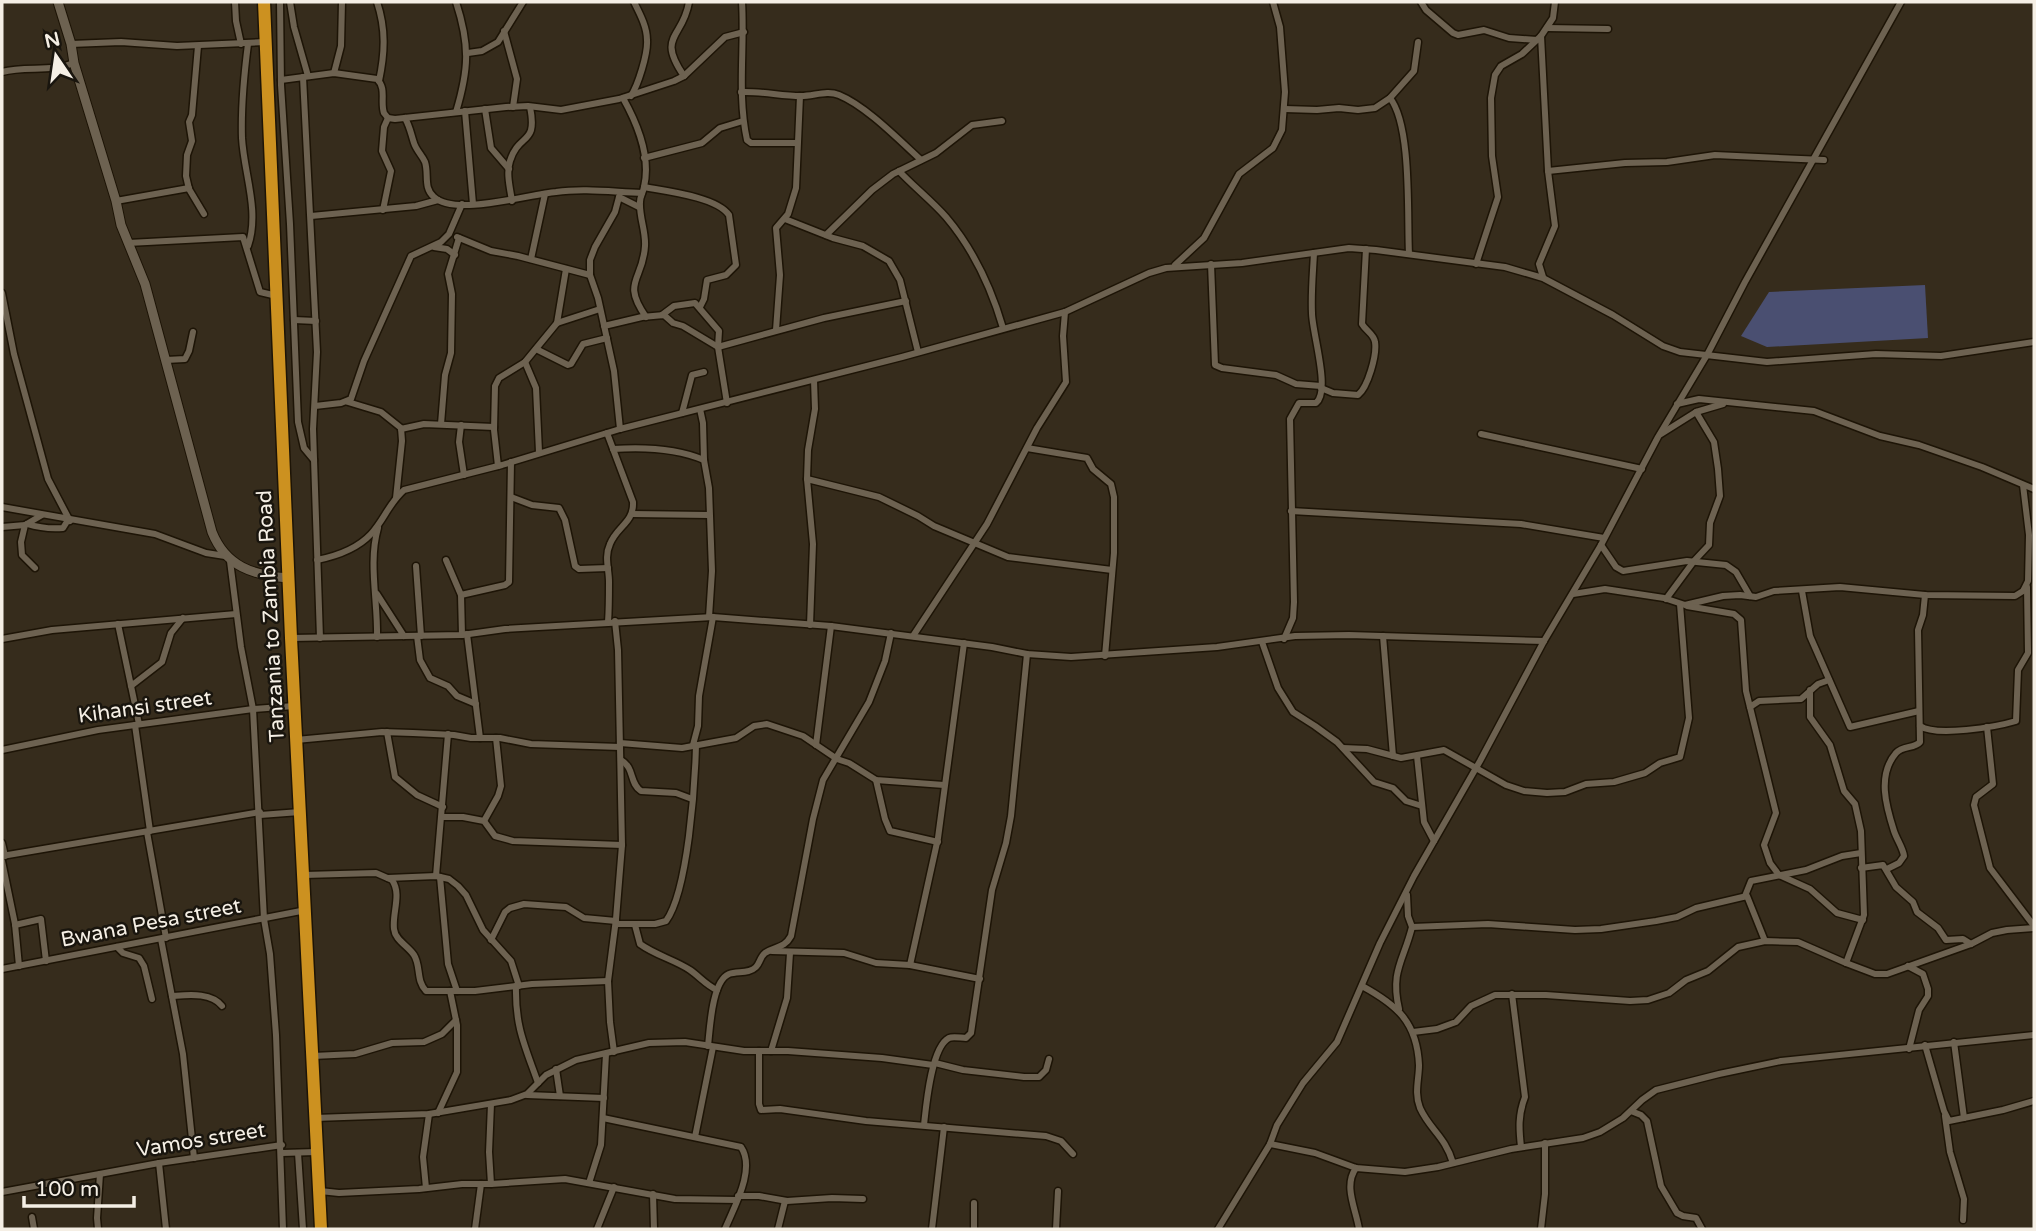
<svg xmlns="http://www.w3.org/2000/svg" width="2036" height="1231" font-family="'Varela Round',sans-serif">
<rect width="100%" height="100%" fill="#362c1c"/>
<path fill="#4a4f71" d="M 1925,285 L 1928,338 L 1767,347 L 1741,336 L 1769,292 Z"/>
<g fill="none" stroke-linecap="round" stroke-linejoin="round">
<g stroke="#1d1406" stroke-width="9">
<g id="street">
<path d="M 235,2 L 236,21 L 241,44"/>
<path d="M 280,2 L 281,85 L 290,224 L 298,422 L 304,448 L 314,460"/>
<path d="M 290,2 L 294,27 L 308,76"/>
<path d="M 377,2 C 386,29 385,53 379,81"/>
<path d="M 742,2 C 745,48 737,94 747,140 L 751,143 L 797,143"/>
<path d="M 1421,2 L 1426,10 L 1453,33 L 1458,35 L 1484,30 L 1509,38 L 1537,40"/>
<path d="M 1547,28 L 1608,29"/>
<path d="M 504,31 L 517,79 L 513,107"/>
<path d="M 1541,36 L 1548,171 L 1555,226 L 1539,264 L 1543,277"/>
<path d="M 71,44 L 121,42 L 177,46 L 265,42"/>
<path d="M 198,46 L 192,115 L 189,122 L 192,141 L 187,155 L 186,176 L 189,189 L 204,214"/>
<path d="M 468,53 L 482,51 L 498,42 L 523,2"/>
<path d="M 2,72 C 26,65 50,73 74,63"/>
<path d="M 334,73 L 341,46 L 342,2"/>
<path d="M 684,76 C 656,35 683,39 689,2"/>
<path d="M 303,77 L 317,352 L 313,429 L 320,638"/>
<path d="M 281,80 L 334,73 L 377,79 C 387,89 380,101 384,113 L 388,118 L 395,119 L 506,107 L 528,106 L 561,110 L 619,99 L 674,81 L 684,76 L 725,37 L 744,32"/>
<path d="M 741,92 C 761,91 781,96 801,96 C 814,96 827,90 839,95 C 866,106 899,140 921,160"/>
<path d="M 631,96 C 638,85 648,54 647,40 C 647,27 640,14 634,2"/>
<path d="M 623,98 C 637,123 651,158 644,187 C 643,193 640,196 640,202 C 639,217 646,231 645,246 C 643,281 621,281 646,317"/>
<path d="M 1390,98 C 1412,126 1407,216 1409,254"/>
<path d="M 485,109 L 491,148 L 509,169"/>
<path d="M 1285,109 L 1317,110 L 1339,108 L 1358,110 L 1375,108 L 1390,98 L 1414,71 L 1418,42"/>
<path d="M 465,111 L 473,204"/>
<path d="M 456,112 C 469,69 470,45 456,2"/>
<path d="M 405,118 C 410,127 411,134 414,143 C 416,150 422,155 425,162 C 429,174 423,188 434,197 C 456,217 529,194 556,192 C 584,188 613,192 642,193"/>
<path d="M 644,158 L 702,143 L 720,128 L 743,121"/>
<path d="M 899,171 C 914,187 932,201 946,217 C 974,250 991,287 1003,328"/>
<path d="M 1548,171 L 1625,163 L 1667,162 L 1715,155 L 1824,160"/>
<path d="M 644,187 C 666,191 717,197 729,215 L 736,265 L 726,275 L 707,280 L 704,299 L 700,307"/>
<path d="M 619,197 L 615,212 L 595,247 L 590,260 L 590,275 L 598,298 L 614,371 L 620,429"/>
<path d="M 619,197 L 639,207"/>
<path d="M 116,201 L 189,188"/>
<path d="M 512,201 C 510,188 506,173 510,161 C 519,132 538,146 530,107"/>
<path d="M 383,210 L 391,171 L 382,151 L 384,127 L 388,118"/>
<path d="M 311,216 L 416,206 L 438,200"/>
<path d="M 785,219 L 833,238 L 863,246 L 889,261 L 900,280 L 918,352"/>
<path d="M 826,235 L 872,190 L 893,174 L 936,153 L 972,125 L 1002,121"/>
<path d="M 457,237 L 491,251 L 518,256 L 590,275"/>
<path d="M 128,243 L 243,237 L 260,292 L 277,296"/>
<path d="M 248,246 C 260,211 244,174 242,138 C 241,106 244,75 248,44"/>
<path d="M 434,247 L 447,249 L 455,255"/>
<path d="M 531,259 L 545,194"/>
<path d="M 1211,264 L 1215,365 L 1222,368 L 1276,375 L 1296,384 L 1321,386"/>
<path d="M 1476,264 L 1498,197 L 1492,156 L 1491,98 L 1495,75 L 1501,66 L 1522,54 L 1541,36 L 1553,18 L 1555,2"/>
<path d="M 1175,265 L 1204,238 L 1239,174 L 1273,148 L 1282,130 L 1285,92 L 1280,27 L 1273,2"/>
<path d="M 2,293 L 14,354 L 48,479 L 70,521"/>
<path d="M 662,315 L 674,306 L 695,303 L 719,331 L 718,347 L 727,403"/>
<path d="M 294,320 L 316,321"/>
<path d="M 557,323 L 566,269"/>
<path d="M 604,326 L 642,317 L 664,315 L 673,323 L 683,326 L 718,347 L 824,318 L 906,301"/>
<path d="M 776,330 L 780,275 L 776,228 L 788,214 L 796,188 L 800,96"/>
<path d="M 536,349 L 568,365 L 571,364 L 583,344 L 607,338"/>
<path d="M 166,360 L 185,359 L 189,351 L 193,332"/>
<path d="M 525,362 L 536,388 L 539,452"/>
<path d="M 1321,388 L 1333,393 L 1358,395 C 1368,387 1377,355 1375,342 C 1374,334 1366,331 1362,324 L 1366,249"/>
<path d="M 348,402 L 381,412 L 401,428 L 402,441 L 396,498"/>
<path d="M 1677,404 L 1699,399 L 1814,411 L 1880,436 L 1919,445 L 1982,467 L 2034,489"/>
<path d="M 315,406 L 341,403 L 351,399 L 364,361 L 411,256 L 441,242 L 449,234 L 462,204"/>
<path d="M 700,409 L 703,423 L 704,460 L 709,488 L 712,571 L 709,617"/>
<path d="M 682,413 L 692,375 L 704,372"/>
<path d="M 441,424 L 445,375 L 451,353 L 452,294 L 448,274 L 459,238"/>
<path d="M 461,425 L 459,442 L 464,475"/>
<path d="M 401,429 L 424,424 L 494,427"/>
<path d="M 607,433 L 633,502 C 634,523 617,526 610,544 C 604,557 609,569 609,582 C 609,595 609,609 608,622"/>
<path d="M 1481,434 L 1642,469"/>
<path d="M 1661,434 L 1696,412 L 1723,404"/>
<path d="M 1027,448 L 1087,458 L 1093,469 L 1111,484 L 1114,497 L 1114,553 L 1105,656"/>
<path d="M 613,449 C 642,447 676,448 704,460"/>
<path d="M 498,466 L 494,430 L 495,386 L 499,378 L 525,362 L 557,323 L 600,309"/>
<path d="M 807,479 L 879,497 L 918,516 L 934,526 L 1008,557 L 1112,570"/>
<path d="M 511,497 L 532,505 L 559,508 L 565,520 L 575,566 L 579,569 L 608,568"/>
<path d="M 2,507 L 155,534 L 206,553 L 225,556"/>
<path d="M 1291,511 L 1521,524 L 1604,538"/>
<path d="M 632,514 L 709,515"/>
<path d="M 27,524 C 40,528 50,529 63,528 L 68,520"/>
<path d="M 25,525 L 21,542 L 22,555 L 35,568"/>
<path d="M 2,527 L 25,525 L 42,515"/>
<path d="M 1601,545 L 1616,567 L 1623,571 L 1687,561 L 1726,565 L 1736,572 L 1750,596"/>
<path d="M 317,560 C 337,556 357,549 371,534 C 384,520 389,503 404,490 L 502,465 L 620,429 L 902,357 L 1065,312 L 1149,273 L 1166,268 L 1242,263 L 1349,248 L 1376,250 L 1505,267 L 1543,278 L 1613,315 L 1663,346 L 1680,352 L 1767,362 L 1876,354 L 1941,356 L 2034,342"/>
<path d="M 446,560 L 461,595 L 462,635"/>
<path d="M 230,561 L 241,647 L 253,709 L 264,919 L 270,954 L 276,1035 L 283,1229"/>
<path d="M 416,566 L 421,636"/>
<path d="M 1802,591 L 1810,636 L 1850,727 L 1919,711"/>
<path d="M 377,594 L 404,636"/>
<path d="M 1573,594 L 1605,589 L 1664,598 L 1685,605 L 1723,596 L 1740,595 L 1756,597 L 1774,591 L 1840,587 L 1925,595 L 2015,596 L 2023,591 L 2028,581 L 2029,535 L 2023,485"/>
<path d="M 461,595 L 505,585 L 509,582 L 511,462"/>
<path d="M 1666,599 L 1694,561 L 1709,545 L 1710,523 L 1720,496 L 1718,469 L 1714,442 L 1696,412"/>
<path d="M 1687,606 L 1734,614 L 1741,620 L 1746,691 L 1776,813 L 1764,845 L 1770,863 L 1779,875 L 1810,889 L 1837,913 L 1863,920"/>
<path d="M 118,624 L 139,724"/>
<path d="M 810,625 L 813,544 L 807,479 L 808,450 L 815,409 L 814,380"/>
<path d="M 467,634 L 480,738"/>
<path d="M 417,636 L 420,660 L 430,678 L 448,686 L 457,696 L 476,704"/>
<path d="M 913,636 L 987,524 L 1037,428 L 1066,382 L 1063,336 L 1065,312"/>
<path d="M 1383,636 L 1393,756"/>
<path d="M 377,637 C 378,601 368,563 378,528"/>
<path d="M 291,638 L 462,635 L 505,629 L 713,617 L 831,626 L 992,647 L 1027,654 L 1071,657 L 1217,647 L 1295,636 L 1349,635 L 1544,641"/>
<path d="M 2,639 L 52,630 L 236,614"/>
<path d="M 1284,639 L 1293,618 L 1294,602 L 1290,419 L 1299,403 L 1316,403 C 1331,391 1312,332 1312,313 C 1311,293 1313,273 1314,253"/>
<path d="M 1262,642 L 1278,688 L 1293,712 L 1315,726 L 1337,742 L 1374,782 L 1393,788 L 1406,801 L 1422,806"/>
<path d="M 131,686 L 162,662 L 171,633 L 183,618"/>
<path d="M 1810,690 L 1810,717 L 1830,745 L 1844,791 L 1855,804 L 1861,831 L 1864,915 L 1846,963"/>
<path d="M 1750,707 L 1759,701 L 1801,699 L 1818,684 L 1829,680"/>
<path d="M 135,725 L 150,831"/>
<path d="M 1920,726 C 1936,737 1996,727 2016,721 L 2018,670 L 2028,653 L 2027,587"/>
<path d="M 1987,727 L 1993,784 L 1976,797 L 1974,805 L 1990,868 L 2034,926"/>
<path d="M 387,732 L 395,777 L 417,795 L 443,807"/>
<path d="M 296,740 L 382,732 L 413,733 L 454,735 L 471,738 L 500,738 L 531,744 L 620,747"/>
<path d="M 620,743 L 682,748 L 736,738 L 754,726 L 767,724 L 803,736 L 837,759 L 849,763 L 876,780 L 944,785"/>
<path d="M 693,745 L 698,726 L 699,696 L 713,617"/>
<path d="M 816,745 L 831,626"/>
<path d="M 1343,748 L 1367,749 L 1401,758 L 1444,750 L 1506,785 L 1524,791 L 1547,793 L 1565,792 L 1586,784 L 1614,782 L 1645,773 L 1660,763 L 1680,757 L 1689,718 L 1680,604"/>
<path d="M 2,750 L 98,730 L 253,709 L 294,706"/>
<path d="M 1417,756 L 1424,822 L 1434,841"/>
<path d="M 621,760 C 635,768 629,783 641,791 L 676,793 L 692,799"/>
<path d="M 876,780 L 885,819 L 890,831 L 938,842"/>
<path d="M 260,815 L 300,812"/>
<path d="M 442,817 L 463,817 L 484,821 L 495,836 L 513,841 L 622,845"/>
<path d="M 484,821 L 498,796 L 501,786 L 496,738"/>
<path d="M 147,832 L 166,938"/>
<path d="M 2,843 L 5,856"/>
<path d="M 2,856 L 260,812"/>
<path d="M 2,861 L 15,924 L 19,966"/>
<path d="M 1861,868 L 1883,865 L 1896,887 L 1913,902 L 1917,912 L 1938,928 L 1946,940 L 1963,939 L 1971,944"/>
<path d="M 1887,869 L 1899,863 L 1904,856 C 1903,848 1897,840 1894,831 C 1886,806 1877,775 1896,753 C 1903,745 1914,749 1920,742 L 1918,630 L 1923,615 L 1925,595"/>
<path d="M 304,875 L 376,873 L 392,880 C 402,894 392,913 394,929 C 395,940 408,946 414,955 C 421,966 416,981 426,991 L 475,991 L 532,984 L 608,981"/>
<path d="M 436,876 L 448,734"/>
<path d="M 440,877 L 448,964 L 457,991"/>
<path d="M 388,878 L 436,876 L 449,879 L 458,886 L 466,895 L 483,930 L 511,961 L 519,986"/>
<path d="M 1745,896 L 1751,881 L 1806,870 L 1842,856 L 1861,853"/>
<path d="M 616,924 L 655,924 L 666,921 C 688,891 695,785 696,745"/>
<path d="M 15,925 L 41,919 L 46,961"/>
<path d="M 635,925 L 640,944 C 655,955 675,960 690,970 C 700,977 706,985 717,990"/>
<path d="M 1412,927 L 1488,924 L 1575,930 L 1601,929 L 1656,921 L 1677,917 L 1696,908 L 1747,896 L 1765,941"/>
<path d="M 161,939 L 183,1054 L 194,1158"/>
<path d="M 491,940 L 505,912 L 510,908 L 524,904 L 566,907 L 584,918 L 616,921"/>
<path d="M 117,947 L 123,953 L 139,958 L 144,966 L 152,999"/>
<path d="M 772,951 L 844,953 L 876,963 L 910,965 L 980,979"/>
<path d="M 910,965 L 938,838 L 964,643"/>
<path d="M 1908,966 L 1923,974 L 1928,989 L 1928,996 L 1919,1010 L 1909,1049"/>
<path d="M 2,969 L 306,910"/>
<path d="M 516,986 C 515,1027 525,1046 538,1083"/>
<path d="M 1362,986 C 1397,1005 1417,1022 1419,1065 C 1419,1079 1414,1093 1420,1108 C 1430,1130 1445,1136 1453,1163"/>
<path d="M 1512,994 L 1525,1097 C 1518,1115 1519,1129 1521,1147"/>
<path d="M 172,996 C 188,995 211,992 222,1006"/>
<path d="M 1399,1009 C 1390,971 1404,960 1412,927 L 1408,916 L 1407,895"/>
<path d="M 1413,1032 L 1437,1029 L 1456,1022 L 1471,1006 L 1495,995 L 1546,995 L 1630,1001 L 1648,1000 L 1669,993 L 1686,980 L 1708,971 L 1738,947 L 1765,941 L 1798,942 L 1846,963 L 1875,974 L 1887,974 L 1971,944 L 1992,933 L 2007,930 L 2034,928"/>
<path d="M 1954,1042 L 1964,1118"/>
<path d="M 1925,1045 L 1944,1111 L 1949,1121 L 2003,1110 L 2034,1101"/>
<path d="M 708,1046 C 710,1028 712,981 729,974 C 738,971 749,974 756,967 C 760,963 760,957 765,953 C 775,946 784,949 791,936 L 813,819 L 823,780 L 869,702 L 885,661 L 891,633"/>
<path d="M 759,1051 L 759,1104 L 761,1110 L 780,1109 L 866,1121 L 1046,1136 L 1061,1141 L 1073,1154"/>
<path d="M 771,1051 L 787,998 L 790,953"/>
<path d="M 614,1052 L 610,1022 L 608,981 L 616,919 L 622,845 L 618,650 L 615,621"/>
<path d="M 313,1056 L 355,1054 L 392,1043 L 424,1042 L 442,1034 L 456,1020"/>
<path d="M 935,1063 L 963,1070 L 1024,1077 L 1039,1077 L 1046,1070 L 1049,1059"/>
<path d="M 556,1069 L 560,1096"/>
<path d="M 527,1095 L 604,1098"/>
<path d="M 491,1104 L 489,1152 L 491,1184"/>
<path d="M 1631,1111 L 1641,1115 L 1647,1121 L 1661,1186 L 1677,1213 L 1683,1216 L 1696,1218 L 1702,1229"/>
<path d="M 438,1113 L 457,1072 L 457,1025 L 450,991"/>
<path d="M 1945,1116 L 1950,1152 L 1964,1199 L 1963,1220"/>
<path d="M 315,1118 L 429,1114 L 511,1100 L 527,1094 L 546,1075 L 576,1060 L 649,1043 L 685,1042 L 744,1051 L 788,1051 L 882,1058 L 933,1065"/>
<path d="M 603,1118 L 741,1147 C 756,1169 734,1207 725,1229"/>
<path d="M 924,1125 C 926,1107 931,1047 949,1038 C 953,1036 961,1038 966,1038 L 971,1033 L 992,890 L 1006,843 L 1011,816 L 1027,654"/>
<path d="M 695,1137 L 713,1047"/>
<path d="M 1270,1144 L 1315,1153 L 1356,1168 L 1405,1172 L 1438,1167 L 1511,1149 L 1583,1138 L 1600,1132 L 1623,1118 L 1642,1100 L 1656,1090 L 1719,1074 L 1781,1061 L 2034,1035"/>
<path d="M 282,1153 L 316,1152"/>
<path d="M 298,1153 L 303,1229"/>
<path d="M 159,1163 L 166,1229"/>
<path d="M 1356,1168 C 1343,1186 1356,1209 1359,1229"/>
<path d="M 589,1183 L 601,1145 L 606,1054"/>
<path d="M 426,1188 L 423,1157 L 429,1114"/>
<path d="M 320,1191 L 339,1193 L 419,1189 L 462,1184 L 491,1184 L 565,1179 L 675,1199 L 737,1200"/>
<path d="M 2,1192 L 159,1163 L 282,1145"/>
<path d="M 653,1194 L 654,1229"/>
<path d="M 738,1196 L 759,1196 L 787,1201 L 832,1198 L 863,1199"/>
<path d="M 32,1217 L 34,1229"/>
<path d="M 98,1229 L 97,1218 L 100,1174"/>
<path d="M 475,1229 L 481,1184"/>
<path d="M 597,1229 L 614,1187"/>
<path d="M 778,1229 L 785,1201"/>
<path d="M 932,1229 L 944,1127"/>
<path d="M 974,1229 L 974,1203"/>
<path d="M 1056,1229 L 1058,1191"/>
<path d="M 1218,1229 L 1270,1144 L 1277,1125 L 1303,1083 L 1337,1042 L 1380,943 L 1414,876 L 1480,761 L 1544,641 L 1601,545 L 1658,437 L 1707,355 L 1745,282 L 1901,2"/>
<path d="M 1541,1229 L 1545,1194 L 1545,1143"/>
</g>
</g>
<g stroke="#1d1406" stroke-width="11">
<path id="secondary" d="M 58,2 L 71,44 L 74,63 L 116,201 L 121,225 L 145,284 L 212,532 C 226,567 253,575 288,578"/>
</g>
<g stroke="#1d1406" stroke-width="15">
<path id="highway" d="M 264,2 L 291,638 L 321,1229"/>
</g>
<use href="#street" stroke="#6d6251" stroke-width="6"/>
<use href="#secondary" stroke="#6d6251" stroke-width="9"/>
<use href="#highway" stroke="#cc9120" stroke-width="12"/>
</g>
<g text-anchor="middle" dominant-baseline="central" stroke-width="5" stroke-linejoin="round" paint-order="stroke">
<g font-size="21" fill="#f5efe5" stroke="#19150e">
<text transform="translate(271 616) rotate(-93)">Tanzania to Zambia Road</text>
<text transform="translate(145 707) rotate(-8)">Kihansi street</text>
<text transform="translate(151 923) rotate(-11)">Bwana Pesa street</text>
<text transform="translate(201 1140) rotate(-9)">Vamos street</text>
</g>
</g>
<rect width="2036" height="1231" fill="none" stroke="#f5efe5" stroke-width="7"/>
<g transform="translate(56 56) rotate(347)" stroke="#19150e" stroke-width="5" paint-order="stroke">
<path d="M0-5L12 26L0 18L-12 26Z" fill="#f5efe5"/>
<text y="-10" font-size="19" font-weight="bold" text-anchor="middle" fill="#f5efe5">N</text>
</g>
<path d="M24 1196v10h110v-10" fill="none" stroke="#f5efe5" stroke-width="3.5"/>
<text x="35" y="1196" font-size="21" fill="#f5efe5" stroke="#19150e" stroke-width="5" paint-order="stroke">100 m</text>
</svg>
